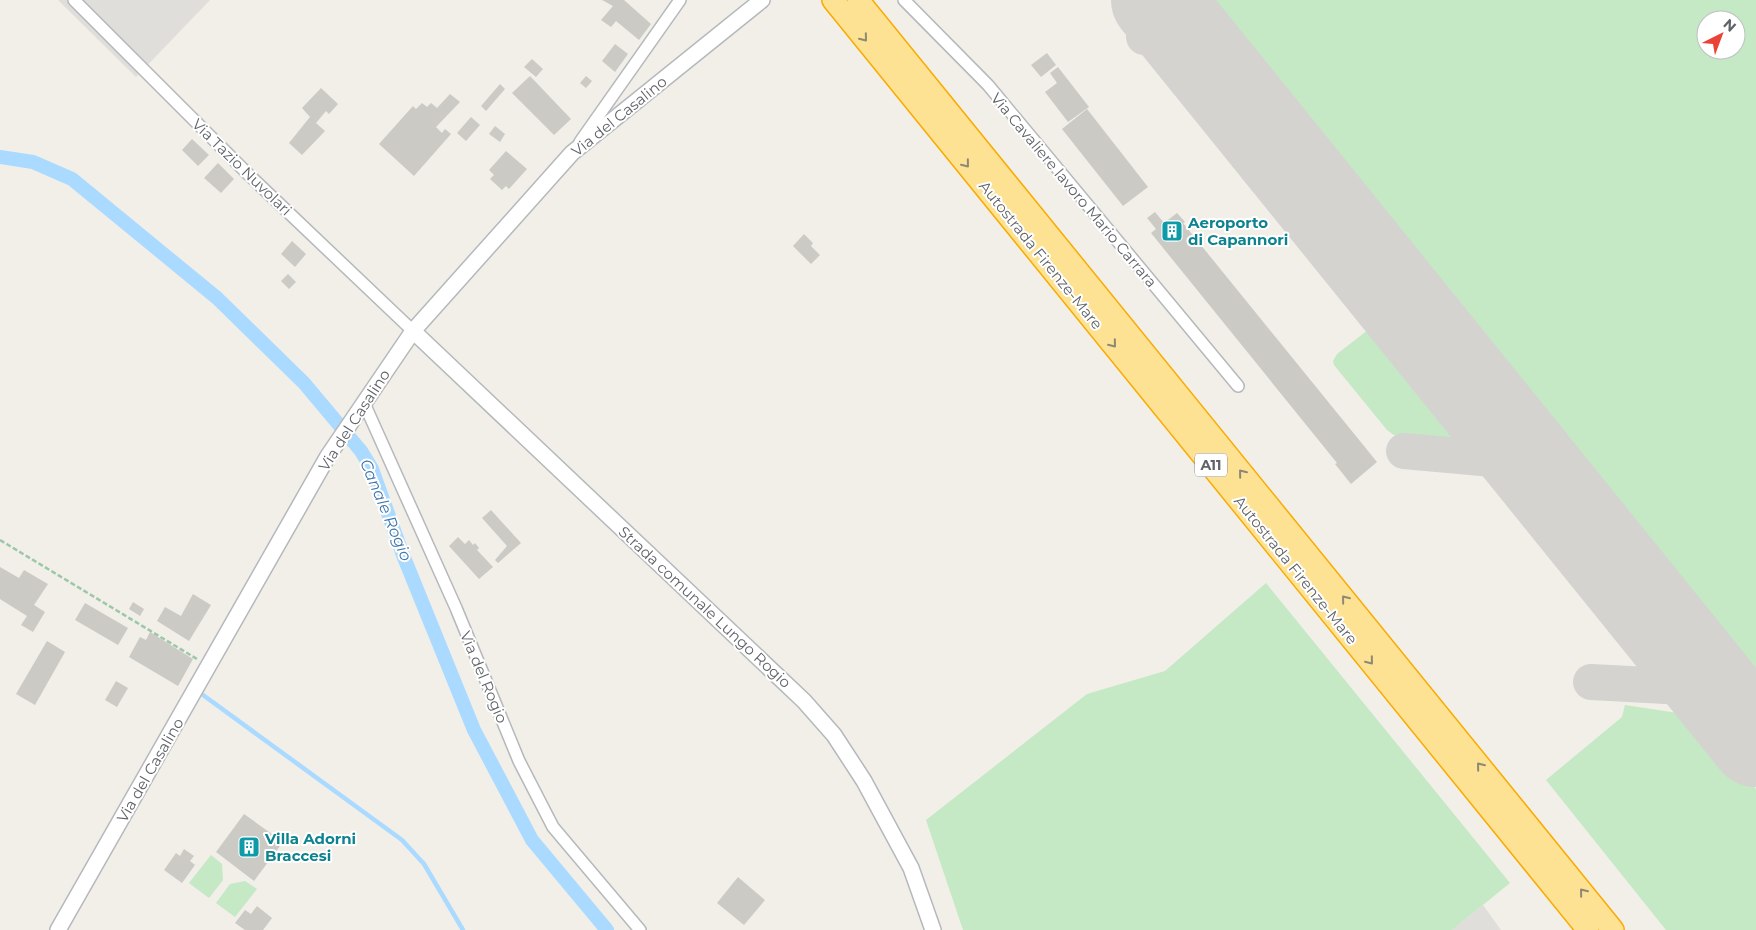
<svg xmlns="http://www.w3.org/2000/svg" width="1756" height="930" font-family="Montserrat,sans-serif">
<rect width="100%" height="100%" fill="#f1efe8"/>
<g fill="#e0deda">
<path d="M 58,0 L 210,0 L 136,77 Z"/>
<path d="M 1483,905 L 1501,930 L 1452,930 Z"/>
</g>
<g fill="#c5e8c5" fill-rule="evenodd">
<path d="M 1188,0 L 1756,0 L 1756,700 ZM 1706,20 L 1736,20 L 1736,50 L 1706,50 Z"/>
<path d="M 1386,316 L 1482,433 L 1485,441 L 1484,445 L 1471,446 L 1394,435 L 1387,430 L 1334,365 L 1333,361 L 1337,354 Z"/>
<path d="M 1266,583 L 1510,883 L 1452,930 L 963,930 L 926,820 L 1087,694 L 1165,671 Z"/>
<path d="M 1625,705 L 1697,716 L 1756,789 L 1756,930 L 1666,930 L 1546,780 L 1622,717 Z"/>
<path d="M 211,855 L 222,864 L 223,880 L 209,898 L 189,883 Z"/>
<path d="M 245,881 L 257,889 L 235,917 L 216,903 L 230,884 Z"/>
</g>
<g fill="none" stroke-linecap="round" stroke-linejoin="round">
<path stroke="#aadaff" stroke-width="4.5" d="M 203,695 L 402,840 L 424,864 L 463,930"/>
<path stroke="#aadaff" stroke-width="14" d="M 0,157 L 33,162 L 72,179 L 217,298 L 304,383 L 361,451 L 372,469 L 403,555 L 474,730 L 532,840 L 607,930"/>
<g stroke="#d4d3d0" stroke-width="36">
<path d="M 1144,37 L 1171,17"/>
<path d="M 1404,451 L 1515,461 L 1540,474"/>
<path d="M 1480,457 C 1497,447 1499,436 1495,417"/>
<path d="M 1591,682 L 1685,687 L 1700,690 L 1724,700"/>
<path d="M 1665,686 C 1684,676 1688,674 1685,652"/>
</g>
<path stroke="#d4d3d0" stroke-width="92" d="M 1157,0 L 1756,741"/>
</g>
<g fill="#cccac5">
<path d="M 602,0 L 624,0 L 651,24 L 639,40 L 616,21 L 611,27 L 601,20 L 613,6 Z"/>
<path d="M 615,44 L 628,54 L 615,72 L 602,61 Z"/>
<path d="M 1047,53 L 1056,65 L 1041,77 L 1031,65 Z"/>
<path d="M 532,59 L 543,69 L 536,77 L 524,67 Z"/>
<path d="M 1058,67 L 1089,107 L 1068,122 L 1045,92 L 1057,83 L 1050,73 Z"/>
<path d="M 530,76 L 571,119 L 554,135 L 512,93 Z"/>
<path d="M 586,76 L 592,81 L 586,88 L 580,83 Z"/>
<path d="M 500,84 L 505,89 L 486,111 L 481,106 Z"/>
<path d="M 321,88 L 338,104 L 329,114 L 326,111 L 316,123 L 325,131 L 302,155 L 289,143 L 310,117 L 302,108 Z"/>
<path d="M 450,94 L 460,102 L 436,127 L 442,133 L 445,129 L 451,134 L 414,176 L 379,144 L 413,106 L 416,109 L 422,103 L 427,107 L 431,103 L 437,108 Z"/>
<path d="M 1087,109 L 1148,187 L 1123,206 L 1062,129 Z"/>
<path d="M 471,117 L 480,125 L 466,141 L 457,133 Z"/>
<path d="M 495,126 L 505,134 L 500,142 L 489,134 Z"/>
<path d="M 192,139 L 209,155 L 198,166 L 182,150 Z"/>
<path d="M 506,151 L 527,169 L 509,189 L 506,186 L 502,190 L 490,179 L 494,175 L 489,170 Z"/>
<path d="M 218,163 L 234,179 L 221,193 L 204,178 Z"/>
<path d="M 1155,212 L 1164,223 L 1177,213 L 1185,222 L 1183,223 L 1377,462 L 1351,484 L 1335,464 L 1337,463 L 1151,233 L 1156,229 L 1147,218 Z"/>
<path d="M 804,234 L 813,243 L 811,246 L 820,255 L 811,264 L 793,246 Z"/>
<path d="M 292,241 L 306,254 L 295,267 L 281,254 Z"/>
<path d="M 288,274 L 296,282 L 289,289 L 281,281 Z"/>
<path d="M 491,510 L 521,543 L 498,563 L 495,560 L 507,546 L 482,518 Z"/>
<path d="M 458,537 L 465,544 L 469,540 L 473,545 L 475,543 L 479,548 L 477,550 L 493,567 L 479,579 L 449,546 Z"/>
<path d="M 0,567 L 19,578 L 24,570 L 48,584 L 34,605 L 45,612 L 33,632 L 21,625 L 27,616 L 0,599 Z"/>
<path d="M 193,594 L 211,605 L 189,641 L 157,621 L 165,607 L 181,616 Z"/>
<path d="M 133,602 L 144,609 L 140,616 L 129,609 Z"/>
<path d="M 85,603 L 128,628 L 118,645 L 75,620 Z"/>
<path d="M 150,632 L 193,659 L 178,686 L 129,657 L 140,637 L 146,640 Z"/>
<path d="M 47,641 L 65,652 L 35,705 L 16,694 Z"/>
<path d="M 116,681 L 128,688 L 117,707 L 105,700 Z"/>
<path d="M 244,814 L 283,842 L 254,881 L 216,852 Z"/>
<path d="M 184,849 L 194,856 L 190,861 L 195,865 L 182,883 L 164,870 L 176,853 L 180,856 Z"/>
<path d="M 738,877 L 765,900 L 744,925 L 717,903 Z"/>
<path d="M 257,906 L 272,918 L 263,930 L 245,930 L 235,923 L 245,910 L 251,914 Z"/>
</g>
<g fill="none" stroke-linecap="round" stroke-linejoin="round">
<g stroke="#b5b8bc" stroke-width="14">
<g id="minor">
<path d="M 74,0 L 249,175 L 413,331"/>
<path d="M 904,0 L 988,85 L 1238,386"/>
<path d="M 580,142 L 680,0"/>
<path d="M 364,403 L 456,608 L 519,761 L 553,827 L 640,930"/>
</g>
</g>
<g stroke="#b5b8bc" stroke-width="18">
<g id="tertiary">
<path d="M 413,331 L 804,701 L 834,735 L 864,781 L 911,868 L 933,930"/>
<path d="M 58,930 L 328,456 L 413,331 L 572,153 L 762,0"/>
</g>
</g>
<g stroke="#f9ab00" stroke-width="24">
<g id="motorway">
<path d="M 833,0 L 1588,930"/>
<path d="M 858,0 L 1613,930"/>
</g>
</g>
<path stroke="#9cc7a9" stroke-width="2.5" stroke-dasharray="5 2.5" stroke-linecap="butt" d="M 0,540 L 197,659"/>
<use href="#minor" stroke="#fff" stroke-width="11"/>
<use href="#tertiary" stroke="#fff" stroke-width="15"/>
<use href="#motorway" stroke="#fde293" stroke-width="21"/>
</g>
<defs><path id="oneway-chevron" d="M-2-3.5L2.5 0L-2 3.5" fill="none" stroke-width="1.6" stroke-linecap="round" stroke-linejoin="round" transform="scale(1.25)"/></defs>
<g stroke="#8e8975">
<use href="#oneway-chevron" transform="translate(864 38) rotate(51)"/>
<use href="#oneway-chevron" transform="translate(966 164) rotate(51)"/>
<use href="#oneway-chevron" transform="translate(1113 344) rotate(51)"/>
<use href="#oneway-chevron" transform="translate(1242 473) rotate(-129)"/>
<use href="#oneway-chevron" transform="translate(1345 599) rotate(-129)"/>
<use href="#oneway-chevron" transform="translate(1370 661) rotate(51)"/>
<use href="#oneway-chevron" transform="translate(1480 766) rotate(-129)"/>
<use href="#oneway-chevron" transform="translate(1583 892) rotate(-129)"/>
</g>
<defs>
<g id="building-square" transform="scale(1.125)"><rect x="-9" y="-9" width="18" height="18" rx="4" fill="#0f9aa8" stroke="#fff"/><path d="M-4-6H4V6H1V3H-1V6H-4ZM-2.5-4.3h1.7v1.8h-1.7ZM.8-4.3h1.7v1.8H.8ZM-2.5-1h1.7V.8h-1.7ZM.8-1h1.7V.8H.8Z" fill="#fff"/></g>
</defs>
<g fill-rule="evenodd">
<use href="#building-square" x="1172" y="231"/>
<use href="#building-square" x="249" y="847"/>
</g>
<g text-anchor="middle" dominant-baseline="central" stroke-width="4" stroke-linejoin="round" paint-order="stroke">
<rect fill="#fff" stroke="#8f9295" stroke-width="1" x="1195" y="453.5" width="32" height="23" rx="4"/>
<g font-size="14" font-weight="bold" fill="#5f6368">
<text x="1211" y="465">A11</text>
</g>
<g font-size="15" fill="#5f6368" stroke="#fff">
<text transform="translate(619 116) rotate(-39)">Via del Casalino</text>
<text transform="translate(242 167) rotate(44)">Via Tazio Nuvolari</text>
<text transform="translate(1074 190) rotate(50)">Via Cavaliere lavoro Mario Carrara</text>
<text transform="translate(1041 255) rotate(51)">Autostrada Firenze-Mare</text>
<text transform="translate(354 420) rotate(-57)">Via del Casalino</text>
<text transform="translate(1296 570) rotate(51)">Autostrada Firenze-Mare</text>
<text transform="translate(705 607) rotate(43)">Strada comunale Lungo Rogio</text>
<text transform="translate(484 677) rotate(67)">Via del Rogio</text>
<text transform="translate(150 770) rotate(-60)">Via del Casalino</text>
</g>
<g font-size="15" font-weight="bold" fill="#0d838f" stroke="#fff" text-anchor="start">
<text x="1188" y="222">Aeroporto<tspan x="1188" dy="17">di Capannori</tspan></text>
<text x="265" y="838">Villa Adorni<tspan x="265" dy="17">Braccesi</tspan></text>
</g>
<g font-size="16" font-style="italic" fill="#4174aa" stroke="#fff">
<text transform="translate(386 510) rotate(67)">Canale Rogio</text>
</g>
</g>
<g transform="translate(1721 35) rotate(42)"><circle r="24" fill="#ffffff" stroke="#bfc1c3"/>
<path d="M0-4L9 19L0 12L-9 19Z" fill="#ea4335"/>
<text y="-8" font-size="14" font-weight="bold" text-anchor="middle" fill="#5f6368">N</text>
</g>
</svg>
